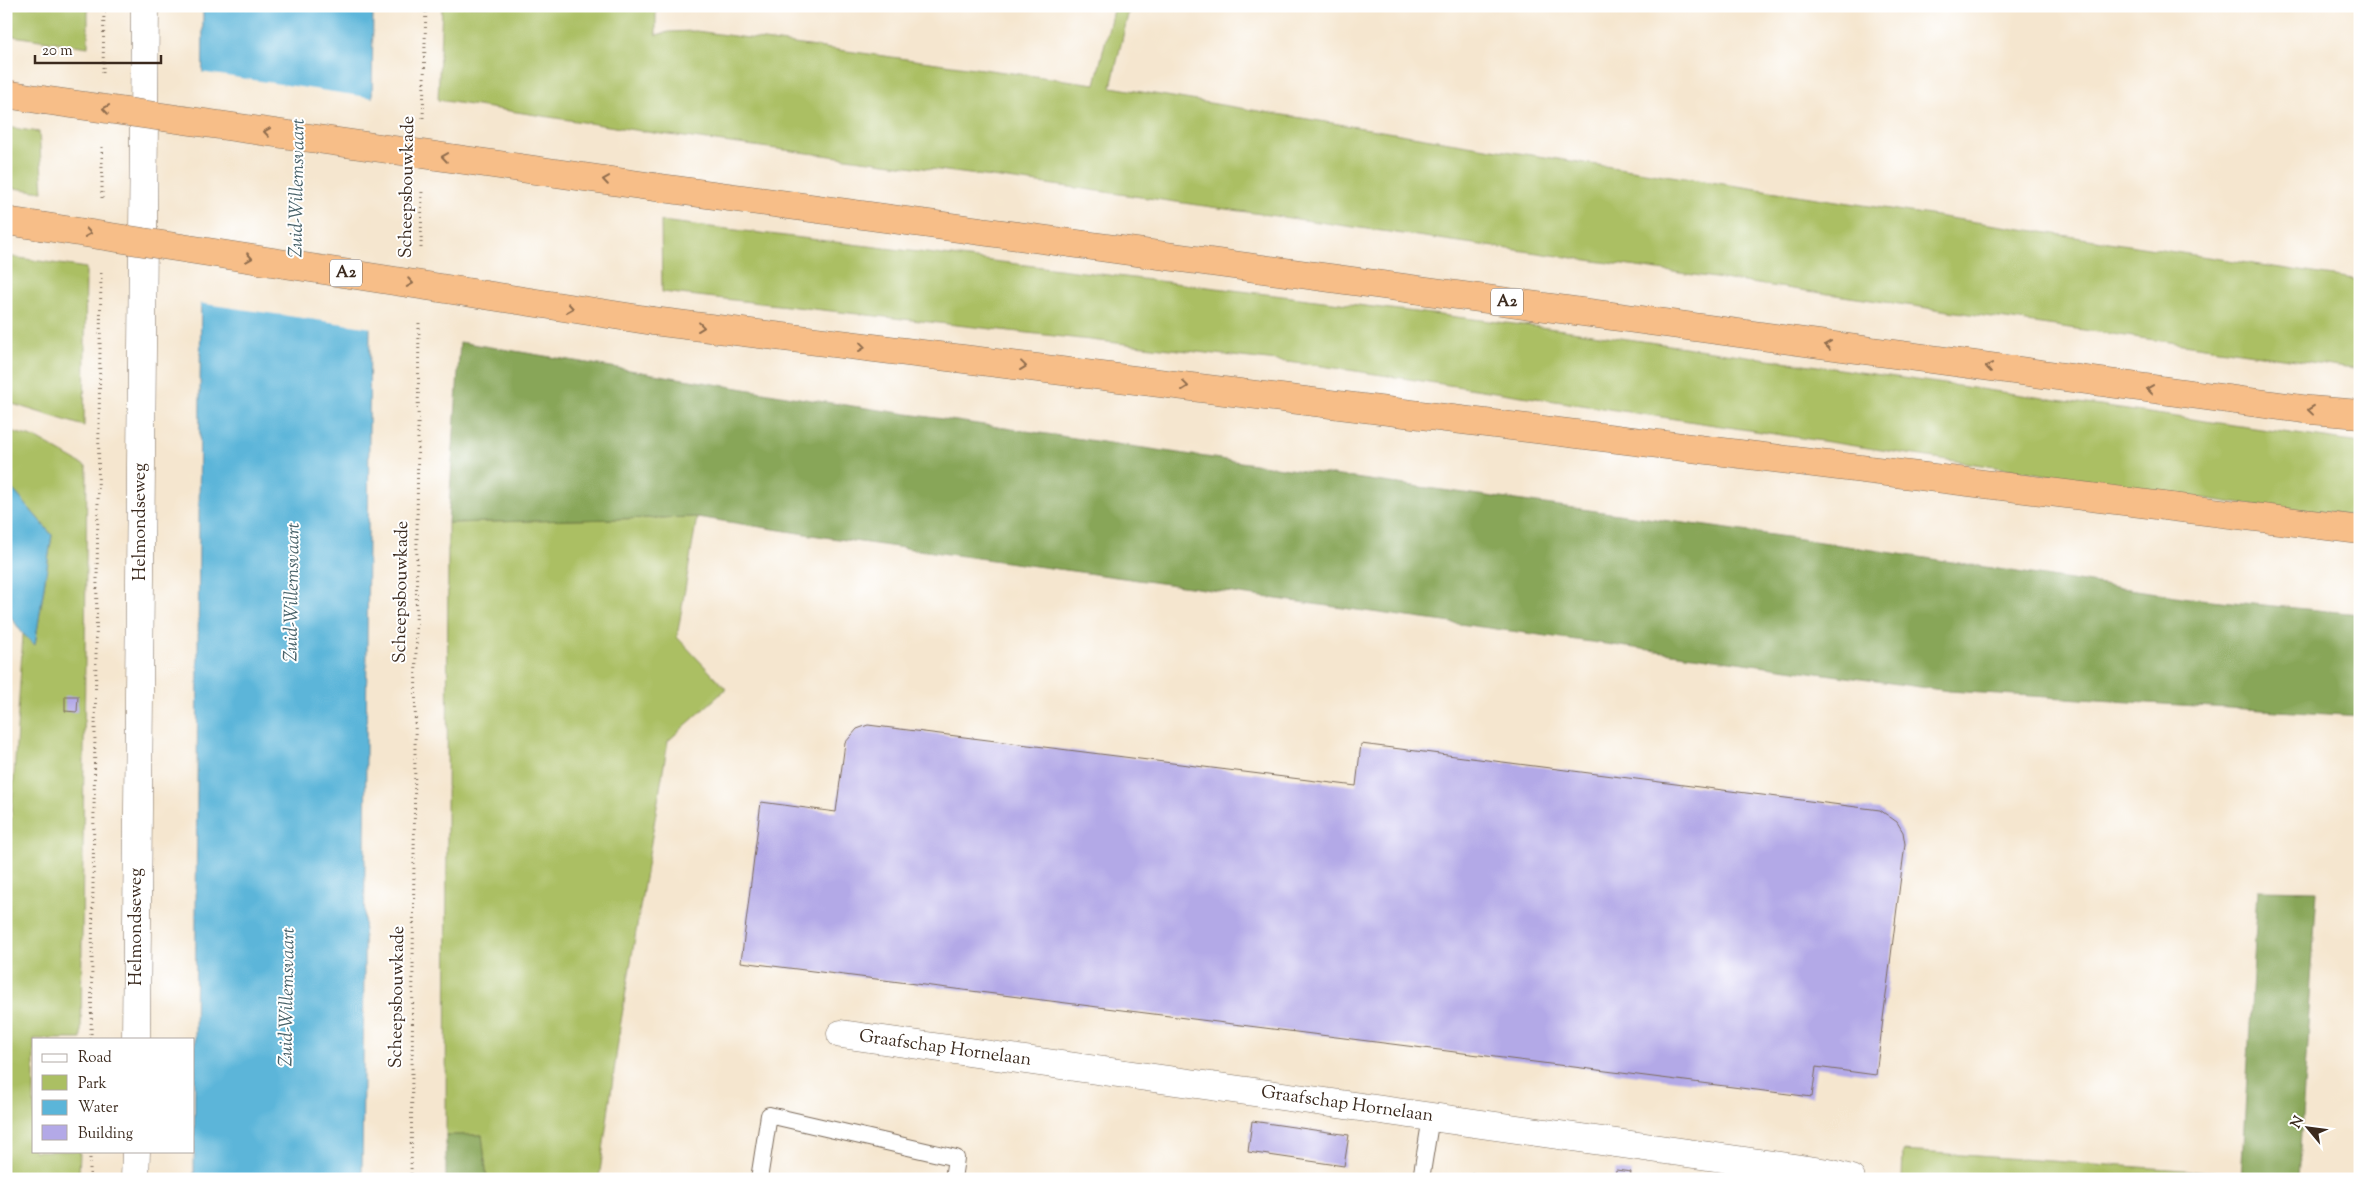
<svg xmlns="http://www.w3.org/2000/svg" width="2366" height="1185" font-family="'Sorts Mill Goudy',serif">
<rect width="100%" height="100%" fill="#fff"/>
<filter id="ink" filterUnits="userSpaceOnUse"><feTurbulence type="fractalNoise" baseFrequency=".02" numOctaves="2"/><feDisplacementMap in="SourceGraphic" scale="10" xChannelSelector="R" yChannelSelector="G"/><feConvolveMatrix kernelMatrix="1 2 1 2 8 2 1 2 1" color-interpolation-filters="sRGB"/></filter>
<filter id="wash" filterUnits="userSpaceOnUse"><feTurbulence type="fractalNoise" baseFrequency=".0096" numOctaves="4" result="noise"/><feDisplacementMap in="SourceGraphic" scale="20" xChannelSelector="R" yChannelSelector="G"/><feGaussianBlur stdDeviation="1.12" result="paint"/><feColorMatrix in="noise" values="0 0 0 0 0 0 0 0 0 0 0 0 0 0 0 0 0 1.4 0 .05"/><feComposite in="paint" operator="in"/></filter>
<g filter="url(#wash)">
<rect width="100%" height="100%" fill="#f5e6cf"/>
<g fill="#abbf63" stroke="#737440">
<path d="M 6,6 L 88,6 L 88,47 L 6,35 Z"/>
<path d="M 442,6 L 656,6 L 656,35 L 669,32 L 696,31 L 1095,84 L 1114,6 L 1130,6 L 1111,87 L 1492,149 L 2360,280 L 2360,369 L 1077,188 L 654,133 L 438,100 Z"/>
<path d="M 6,127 L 39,132 L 43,192 L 6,187 Z"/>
<path d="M 661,221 L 1564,330 L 2360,443 L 2360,516 L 2241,504 L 1322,366 L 662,292 Z"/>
<path d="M 6,256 L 86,268 L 84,426 L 6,402 Z"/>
<path d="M 6,430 L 36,438 L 87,467 L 81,1039 L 34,1039 L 34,1151 L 80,1151 L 79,1175 L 73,1179 L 6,1179 L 6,903 L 23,634 L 35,645 L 52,535 L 15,492 L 6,485 Z"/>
<path d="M 697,517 L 677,637 L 726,689 L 668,741 L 621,1021 L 599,1179 L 487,1179 L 482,1135 L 446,1135 L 448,523 Z"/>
<path d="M 1903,1151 L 2242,1174 L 2241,1179 L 1902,1179 Z"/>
</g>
<g fill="#88a659" stroke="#62683c">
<path d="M 460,342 L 811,400 L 1303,471 L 1794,538 L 2189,598 L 2360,614 L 2360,716 L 1949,691 L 831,538 L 697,517 L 448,523 Z"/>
<path d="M 2258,890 L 2317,891 L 2298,1179 L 2241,1179 Z"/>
<path d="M 446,1135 L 482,1135 L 487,1179 L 446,1179 Z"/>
</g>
<g fill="#5bb5d9" stroke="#4b707c">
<path d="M 203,6 L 373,6 L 362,1179 L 194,1179 Z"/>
<path d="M 6,485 L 15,492 L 52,535 L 35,645 L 23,634 L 6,610 Z"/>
</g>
<path fill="#f5e6cf" d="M 200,72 L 374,98 L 372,328 L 198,303 Z"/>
<g id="blocks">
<g fill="#b3a9e7">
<path d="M 65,696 L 78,696 L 77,712 L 65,711 Z"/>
<path d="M 868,725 L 1356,786 L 1361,744 L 1880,810 L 1897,822 L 1903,832 L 1905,844 L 1876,1075 L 1816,1067 L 1812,1097 L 741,962 L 761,802 L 836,812 L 845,743 L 857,729 Z"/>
<path d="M 1252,1121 L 1349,1135 L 1344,1166 L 1248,1152 Z"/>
<path d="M 1616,1170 L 1631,1172 L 1630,1179 L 1614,1179 Z"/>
<path d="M 1471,1173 L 1501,1178 L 1501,1179 L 1471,1179 Z"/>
</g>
</g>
</g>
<g filter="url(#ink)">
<use href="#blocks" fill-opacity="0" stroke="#7c6c5c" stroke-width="1"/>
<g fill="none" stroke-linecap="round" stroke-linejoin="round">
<g stroke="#7c6c5c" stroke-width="18">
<g id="service">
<path d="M 759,1179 L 769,1115 L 956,1158 L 953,1179"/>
<path d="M 1421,1179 L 1431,1117"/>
</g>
</g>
<g stroke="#7c6c5c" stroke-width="29">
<g id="minor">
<path d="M 841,1034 L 1829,1173 L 1851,1179"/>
<path d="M 136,1039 L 145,6"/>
<path d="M 135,1179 L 136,1151"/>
</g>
</g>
<g stroke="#7c6c5c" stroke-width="29">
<g id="motorway">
<path d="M 6,94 L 43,100"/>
<path d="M 654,187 L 2310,410 L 2360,414"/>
<path d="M 6,221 L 40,226"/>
<path d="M 653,321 L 2360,530"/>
</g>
</g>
<g stroke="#7c6c5c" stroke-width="3" stroke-dasharray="1 4" stroke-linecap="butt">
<path d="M 103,73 L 104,6"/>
<path d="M 423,118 L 426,6"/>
<path d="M 102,198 L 102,144"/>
<path d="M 421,248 L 422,189"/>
<path d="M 91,1039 L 101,272"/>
<path d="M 90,1179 L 90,1151"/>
<path d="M 411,1179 L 419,322"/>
</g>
<use href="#service" stroke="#fff" stroke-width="16"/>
<use href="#minor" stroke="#fff" stroke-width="28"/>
<use href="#motorway" stroke="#f7be88" stroke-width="28"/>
<g stroke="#7c6c5c" stroke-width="29" stroke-linecap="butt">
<g id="motorway-bridge">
<path d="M 43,100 L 654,187"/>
<path d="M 40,226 L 653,321"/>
</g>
</g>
<use href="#motorway-bridge" stroke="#f7be88" stroke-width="28"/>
</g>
<defs><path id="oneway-chevron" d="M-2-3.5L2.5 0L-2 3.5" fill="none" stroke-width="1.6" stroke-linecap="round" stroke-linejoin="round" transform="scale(1.25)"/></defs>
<g stroke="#906d4e">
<use href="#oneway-chevron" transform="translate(106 109) rotate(-172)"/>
<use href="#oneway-chevron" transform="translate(267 132) rotate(-172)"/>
<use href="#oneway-chevron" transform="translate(445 157) rotate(-172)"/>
<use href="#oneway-chevron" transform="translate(606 180) rotate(-172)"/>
<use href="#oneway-chevron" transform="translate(88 233) rotate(9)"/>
<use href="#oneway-chevron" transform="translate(249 258) rotate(9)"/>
<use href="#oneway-chevron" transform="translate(410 283) rotate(9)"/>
<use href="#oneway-chevron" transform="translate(570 308) rotate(9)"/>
<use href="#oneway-chevron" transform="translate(701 327) rotate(7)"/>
<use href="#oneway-chevron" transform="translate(1828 345) rotate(-172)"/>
<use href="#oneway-chevron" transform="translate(862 347) rotate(7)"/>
<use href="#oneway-chevron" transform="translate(1023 366) rotate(7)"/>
<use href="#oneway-chevron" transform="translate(1989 367) rotate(-172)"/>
<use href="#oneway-chevron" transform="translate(1185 386) rotate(7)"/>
<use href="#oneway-chevron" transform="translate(2150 389) rotate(-172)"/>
<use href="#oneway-chevron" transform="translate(2311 410) rotate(-174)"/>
</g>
</g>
<g text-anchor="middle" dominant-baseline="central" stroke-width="4" stroke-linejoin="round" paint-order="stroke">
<g fill="#fff" stroke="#766a62" stroke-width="1">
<rect x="330" y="259.5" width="32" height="27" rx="4"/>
<rect x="1491" y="288.5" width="32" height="27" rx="4"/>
</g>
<g font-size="16" font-weight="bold" fill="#3b2a1e">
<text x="346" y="273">A2</text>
<text x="1507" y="302">A2</text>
</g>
<g font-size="18" fill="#3b2a1e" stroke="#fff">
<text transform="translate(408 187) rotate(-89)">Scheepsbouwkade</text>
<text transform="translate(141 522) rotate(-90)">Helmondseweg</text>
<text transform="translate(402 592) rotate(-89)">Scheepsbouwkade</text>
<text transform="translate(137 927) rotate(-90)">Helmondseweg</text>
<text transform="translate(398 997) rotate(-89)">Scheepsbouwkade</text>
<text transform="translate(945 1049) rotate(8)">Graafschap Hornelaan</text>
<text transform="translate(1347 1105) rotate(8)">Graafschap Hornelaan</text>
</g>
<g font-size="19" font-style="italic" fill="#486269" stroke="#fff">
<text transform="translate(298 188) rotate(-89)">Zuid-Willemsvaart</text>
<text transform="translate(293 592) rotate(-89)">Zuid-Willemsvaart</text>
<text transform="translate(288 997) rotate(-89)">Zuid-Willemsvaart</text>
</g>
</g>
<rect width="2366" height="1185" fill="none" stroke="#fff" stroke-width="25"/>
<rect x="32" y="1038" width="162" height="115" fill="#ffffff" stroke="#b1aaa5"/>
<rect x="42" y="1054" width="25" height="8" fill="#ffffff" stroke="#b1aaa5"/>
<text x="78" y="1062" font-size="15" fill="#3b2a1e">Road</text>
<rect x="42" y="1075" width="25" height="15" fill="#abbf63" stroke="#b1aaa5"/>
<text x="78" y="1088" font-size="15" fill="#3b2a1e">Park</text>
<rect x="42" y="1100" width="25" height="15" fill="#5bb5d9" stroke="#b1aaa5"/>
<text x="78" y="1112" font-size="15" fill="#3b2a1e">Water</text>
<rect x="42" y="1125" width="25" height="15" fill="#b3a9e7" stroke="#b1aaa5"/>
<text x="78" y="1138" font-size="15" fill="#3b2a1e">Building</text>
<g transform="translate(2308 1128) rotate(299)" stroke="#ffffff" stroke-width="4" paint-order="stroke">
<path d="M0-4L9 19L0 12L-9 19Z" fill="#3b2a1e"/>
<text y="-8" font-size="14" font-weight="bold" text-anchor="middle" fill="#3b2a1e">N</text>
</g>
<path d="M35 55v8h126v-8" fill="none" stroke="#3b2a1e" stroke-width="2.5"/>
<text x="42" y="55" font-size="15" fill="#3b2a1e" stroke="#ffffff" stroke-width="4" paint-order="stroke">20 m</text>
</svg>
